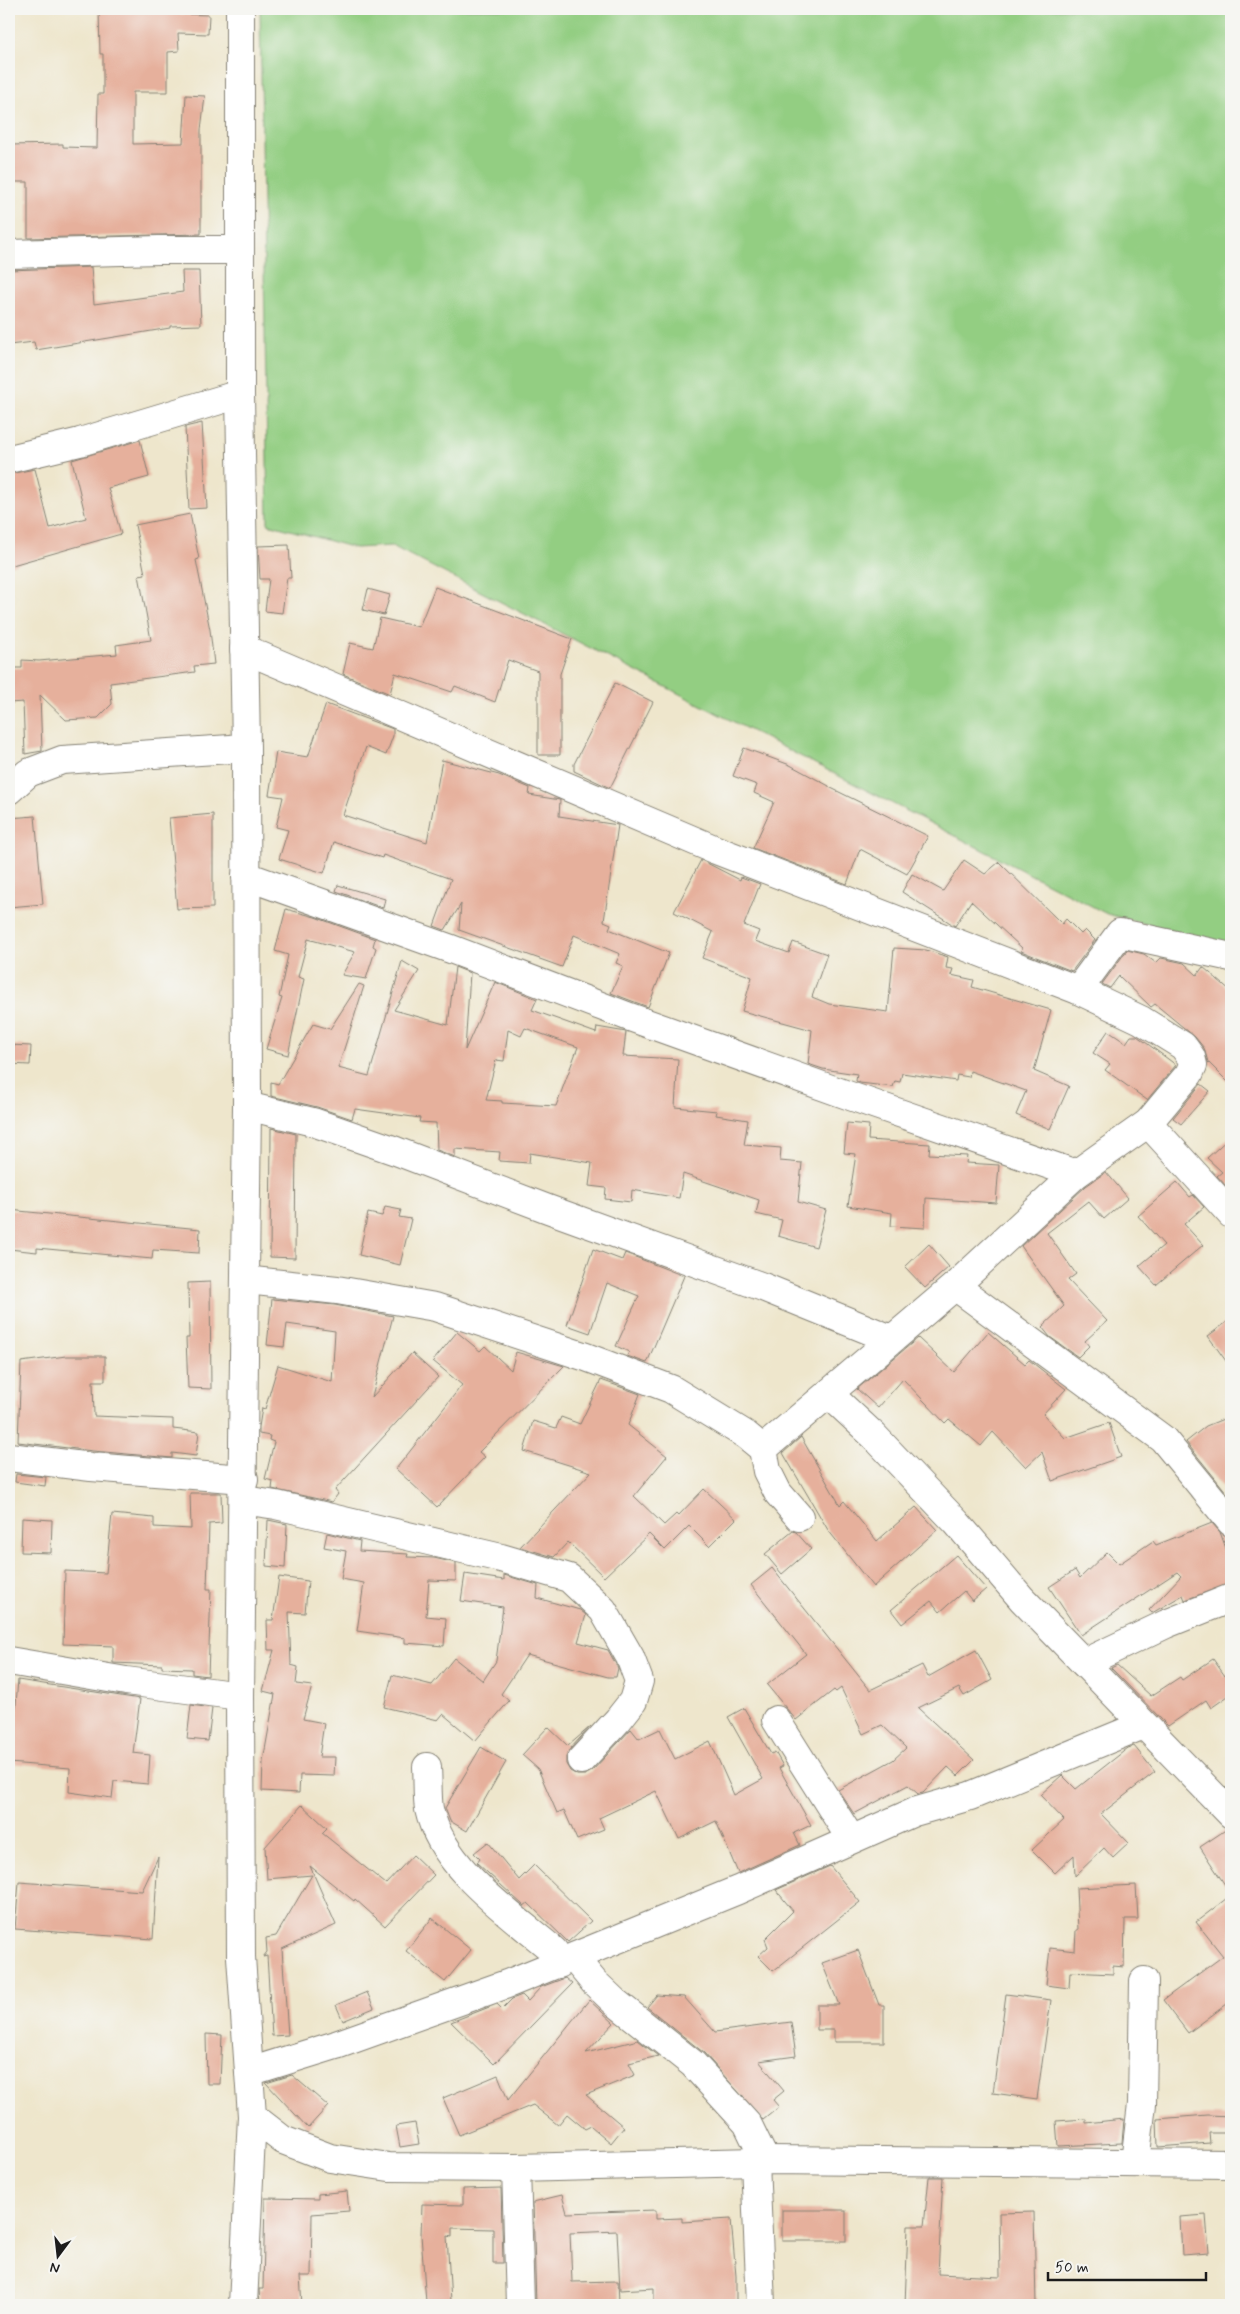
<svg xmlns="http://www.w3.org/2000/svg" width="1240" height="2314" font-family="Mynerve,sans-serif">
<rect width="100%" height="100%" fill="#f6f6f2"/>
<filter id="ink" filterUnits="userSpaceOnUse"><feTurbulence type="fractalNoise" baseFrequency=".02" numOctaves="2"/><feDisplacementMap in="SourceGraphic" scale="10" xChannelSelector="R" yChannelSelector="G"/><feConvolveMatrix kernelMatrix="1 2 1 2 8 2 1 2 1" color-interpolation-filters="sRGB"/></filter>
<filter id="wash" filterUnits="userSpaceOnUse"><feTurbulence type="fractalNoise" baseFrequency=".0096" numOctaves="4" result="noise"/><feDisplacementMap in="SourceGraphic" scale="20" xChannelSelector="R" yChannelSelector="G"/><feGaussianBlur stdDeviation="1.12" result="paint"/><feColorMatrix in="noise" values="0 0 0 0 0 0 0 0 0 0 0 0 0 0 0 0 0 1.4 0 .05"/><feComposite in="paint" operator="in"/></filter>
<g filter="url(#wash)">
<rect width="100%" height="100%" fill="#eee6cc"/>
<path fill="#93ce82" stroke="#58754f" d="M 260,9 L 1231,9 L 1231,946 L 1107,914 L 392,546 L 355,548 L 268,524 Z"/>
<g id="blocks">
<g fill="#e6b09c" fill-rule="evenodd">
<path d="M 99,9 L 177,9 L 178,14 L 209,15 L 208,34 L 178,33 L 179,51 L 168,52 L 168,92 L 133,92 L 133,144 L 183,143 L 186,95 L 205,96 L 201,130 L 201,234 L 28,238 L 28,182 L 9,182 L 9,145 L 63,144 L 63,147 L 97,148 L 98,94 L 103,94 L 103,54 L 100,54 Z"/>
<path d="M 91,267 L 94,304 L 183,292 L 182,271 L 199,271 L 201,325 L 170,326 L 170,328 L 36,350 L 34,342 L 9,345 L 9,270 Z"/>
<path d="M 202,423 L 207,508 L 189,509 L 185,427 Z"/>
<path d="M 140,440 L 149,477 L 108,488 L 121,534 L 9,566 L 9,474 L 35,469 L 50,528 L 86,518 L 72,460 Z"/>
<path d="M 190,514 L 199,559 L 196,560 L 210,630 L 214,664 L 194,666 L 195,672 L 110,683 L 112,704 L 98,718 L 66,720 L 40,695 L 42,751 L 25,754 L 23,702 L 9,703 L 9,668 L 22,668 L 22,660 L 39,661 L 117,654 L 116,645 L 151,640 L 139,575 L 145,574 L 135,525 Z"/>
<path d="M 289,545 L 291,578 L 287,578 L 282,613 L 265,611 L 269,579 L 260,579 L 258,546 Z"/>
<path d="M 435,587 L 572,639 L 560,674 L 560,755 L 538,755 L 538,671 L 508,660 L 495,702 L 455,686 L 452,692 L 395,673 L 390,694 L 343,674 L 350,643 L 373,648 L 380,618 L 419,627 Z"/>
<path d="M 368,589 L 390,595 L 384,615 L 363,610 Z"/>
<path d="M 615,683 L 653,702 L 610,788 L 574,771 L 574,764 Z"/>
<path d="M 326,704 L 393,729 L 393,736 L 386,755 L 366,747 L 343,815 L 427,842 L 442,760 L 499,775 L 530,788 L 529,795 L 560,800 L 559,816 L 618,825 L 604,921 L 611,924 L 609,929 L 669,953 L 648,1007 L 611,993 L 623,966 L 616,963 L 620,954 L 574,935 L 562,967 L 459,930 L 461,904 L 445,930 L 434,926 L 451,879 L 383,855 L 382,858 L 334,842 L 324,873 L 279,859 L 288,830 L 276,827 L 283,797 L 269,795 L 276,752 L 308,757 Z"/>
<path d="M 744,748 L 790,765 L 829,786 L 829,787 L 928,836 L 907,874 L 860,849 L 847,884 L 753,848 L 774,802 L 754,793 L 757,785 L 733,776 Z"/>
<path d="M 213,814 L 213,908 L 177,909 L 169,818 Z"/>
<path d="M 35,816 L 43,904 L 9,907 L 9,818 Z"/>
<path d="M 701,860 L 740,880 L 741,877 L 760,884 L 744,925 L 759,931 L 755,941 L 789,953 L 793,942 L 827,954 L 812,997 L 829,1004 L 888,1012 L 894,948 L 926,950 L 948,957 L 946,968 L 953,969 L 951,975 L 974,980 L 972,987 L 1051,1010 L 1034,1071 L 1069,1086 L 1050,1129 L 1016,1115 L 1026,1091 L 970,1071 L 969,1077 L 957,1075 L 956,1081 L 902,1073 L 900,1082 L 895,1081 L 893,1087 L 860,1083 L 856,1081 L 857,1074 L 823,1069 L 808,1064 L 812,1030 L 742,1011 L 752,977 L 702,958 L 713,932 L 674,912 Z"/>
<path d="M 964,860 L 985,874 L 999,862 L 1062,924 L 1066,919 L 1081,934 L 1085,930 L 1095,940 L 1072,971 L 1021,951 L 1022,948 L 971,901 L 955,926 L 902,892 L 912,874 L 943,891 Z"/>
<path d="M 338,885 L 385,899 L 383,908 L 336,891 Z"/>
<path d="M 286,909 L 315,917 L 375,939 L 373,946 L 376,948 L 366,979 L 342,975 L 355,952 L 308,939 L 298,977 L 304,979 L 288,1055 L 266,1049 L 282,998 L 279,997 L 288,955 L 275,951 Z"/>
<path d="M 1127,950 L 1144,954 L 1156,963 L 1161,958 L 1184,963 L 1197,975 L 1203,967 L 1231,991 L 1231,1085 L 1208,1062 L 1204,1048 L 1195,1037 L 1155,1004 L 1151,1007 L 1119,976 L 1110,988 L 1102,984 Z"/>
<path d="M 402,961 L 419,971 L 394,1010 L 448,1025 L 455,967 L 470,973 L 465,1050 L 495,982 L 537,999 L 532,1010 L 596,1033 L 597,1027 L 626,1032 L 623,1056 L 678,1059 L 675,1107 L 717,1111 L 716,1115 L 748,1120 L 744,1145 L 781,1148 L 780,1161 L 802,1163 L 798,1202 L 826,1210 L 816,1247 L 778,1236 L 782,1220 L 756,1214 L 759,1200 L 683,1174 L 679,1198 L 632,1190 L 631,1202 L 605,1199 L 606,1188 L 589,1186 L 592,1163 L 530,1153 L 529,1163 L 499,1161 L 500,1152 L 455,1149 L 455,1157 L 437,1150 L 436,1123 L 419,1122 L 420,1118 L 355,1109 L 352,1119 L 317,1107 L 271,1096 L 271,1082 L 278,1084 L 313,1024 L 330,1029 L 359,984 L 364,986 L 338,1068 L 369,1076 ZM 525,1028 L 578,1047 L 556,1106 L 502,1103 L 502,1101 L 486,1100 L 496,1060 L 504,1061 L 508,1030 L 521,1036 Z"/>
<path d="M 1108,1031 L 1126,1043 L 1131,1036 L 1137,1036 L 1176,1065 L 1147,1100 L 1105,1070 L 1110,1064 L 1093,1053 Z"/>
<path d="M 9,1045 L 31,1046 L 30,1065 L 9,1064 Z"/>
<path d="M 1201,1084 L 1210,1091 L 1181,1124 L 1173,1118 Z"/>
<path d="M 847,1123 L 869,1125 L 868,1140 L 930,1144 L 929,1154 L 967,1156 L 966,1163 L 999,1165 L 996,1203 L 926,1198 L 925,1228 L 891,1226 L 892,1213 L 848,1206 L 856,1154 L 844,1153 Z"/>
<path d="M 271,1128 L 296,1134 L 295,1258 L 270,1257 Z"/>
<path d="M 1231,1136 L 1231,1183 L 1227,1187 L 1217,1176 L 1222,1172 L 1207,1158 Z"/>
<path d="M 1106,1172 L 1128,1198 L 1104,1219 L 1088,1201 L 1047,1233 L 1076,1274 L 1068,1280 L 1107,1321 L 1085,1341 L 1089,1346 L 1078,1357 L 1050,1337 L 1042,1327 L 1064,1306 L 1021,1246 L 1086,1186 Z"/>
<path d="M 1177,1182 L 1190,1197 L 1193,1195 L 1204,1207 L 1184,1224 L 1203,1245 L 1156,1285 L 1139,1266 L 1164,1245 L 1138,1216 Z"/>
<path d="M 385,1207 L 401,1210 L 399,1217 L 411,1219 L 400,1265 L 359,1255 L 368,1213 L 382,1216 Z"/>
<path d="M 9,1210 L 200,1229 L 199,1253 L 153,1250 L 152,1259 L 37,1248 L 37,1252 L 9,1249 Z"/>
<path d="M 929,1244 L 949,1267 L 925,1288 L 905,1267 Z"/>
<path d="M 593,1249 L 622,1260 L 625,1253 L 684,1276 L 647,1363 L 627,1356 L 629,1352 L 616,1346 L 639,1296 L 607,1283 L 590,1333 L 567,1325 Z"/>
<path d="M 210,1282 L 211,1389 L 188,1388 L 186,1338 L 189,1338 L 188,1283 Z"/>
<path d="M 272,1299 L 335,1305 L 393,1316 L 372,1397 L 412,1353 L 438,1377 L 335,1490 L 338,1494 L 332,1502 L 272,1489 L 273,1481 L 265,1479 L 274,1442 L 269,1440 L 270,1436 L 259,1434 L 259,1427 L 262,1408 L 265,1409 L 278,1365 L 332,1382 L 335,1331 L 287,1324 L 284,1347 L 267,1345 Z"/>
<path d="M 1231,1319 L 1231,1368 L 1208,1336 Z"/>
<path d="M 457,1332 L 480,1351 L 485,1346 L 511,1370 L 516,1352 L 564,1366 L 479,1452 L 485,1457 L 437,1507 L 396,1469 L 462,1385 L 433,1361 Z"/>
<path d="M 988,1332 L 1025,1364 L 1029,1360 L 1066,1389 L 1043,1414 L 1065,1438 L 1109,1423 L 1121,1457 L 1052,1481 L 1042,1452 L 1026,1467 L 993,1432 L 981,1446 L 949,1419 L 945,1423 L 903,1379 L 878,1408 L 857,1389 L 918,1338 L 954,1372 Z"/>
<path d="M 66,1356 L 105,1356 L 105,1381 L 93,1381 L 94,1416 L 173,1419 L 173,1429 L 199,1432 L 196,1456 L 172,1453 L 172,1458 L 93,1451 L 18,1442 L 21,1362 Z"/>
<path d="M 601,1380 L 640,1394 L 628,1425 L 667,1456 L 634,1496 L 664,1525 L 676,1514 L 678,1516 L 704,1489 L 736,1519 L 709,1546 L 689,1526 L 665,1550 L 649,1534 L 604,1577 L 568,1542 L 554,1557 L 520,1547 L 591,1472 L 524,1451 L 533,1421 L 556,1428 L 561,1417 L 580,1424 Z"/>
<path d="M 1231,1416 L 1231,1498 L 1186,1442 L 1206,1426 Z"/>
<path d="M 801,1437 L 840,1505 L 844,1501 L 877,1541 L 916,1507 L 937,1530 L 873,1587 L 828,1530 L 783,1453 Z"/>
<path d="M 16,1474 L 46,1477 L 45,1486 L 15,1482 Z"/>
<path d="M 190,1493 L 221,1493 L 222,1523 L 209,1524 L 207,1589 L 211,1589 L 208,1676 L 192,1674 L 192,1669 L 162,1668 L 162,1665 L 113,1663 L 113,1646 L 63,1644 L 65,1571 L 106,1573 L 112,1514 L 154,1518 L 154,1527 L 191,1529 Z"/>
<path d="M 22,1518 L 52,1520 L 51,1553 L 21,1552 Z"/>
<path d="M 268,1520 L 287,1524 L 285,1568 L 266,1566 Z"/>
<path d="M 1212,1523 L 1220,1532 L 1231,1562 L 1231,1583 L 1185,1600 L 1183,1595 L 1152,1613 L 1149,1610 L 1181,1576 L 1177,1572 L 1081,1635 L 1049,1587 L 1075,1570 L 1080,1578 L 1107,1552 L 1119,1564 L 1153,1541 L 1156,1545 Z"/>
<path d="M 793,1531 L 796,1532 L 811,1549 L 782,1574 L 765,1554 Z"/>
<path d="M 327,1533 L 360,1541 L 359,1551 L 408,1554 L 407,1557 L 434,1558 L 456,1563 L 456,1581 L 429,1580 L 426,1616 L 446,1618 L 444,1646 L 405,1643 L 405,1638 L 357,1631 L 364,1583 L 341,1579 L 346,1551 L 324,1547 Z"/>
<path d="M 956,1555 L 986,1589 L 972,1601 L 964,1591 L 940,1612 L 931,1601 L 902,1624 L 891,1610 Z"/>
<path d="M 772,1568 L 870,1690 L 922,1665 L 928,1677 L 976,1650 L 992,1680 L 964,1696 L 959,1688 L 918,1708 L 974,1760 L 958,1776 L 948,1767 L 923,1793 L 918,1794 L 908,1785 L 854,1814 L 838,1790 L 893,1760 L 906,1748 L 882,1725 L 863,1734 L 841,1688 L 836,1692 L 834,1690 L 796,1720 L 767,1685 L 806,1654 L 751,1585 Z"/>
<path d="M 465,1574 L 504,1580 L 504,1575 L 538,1585 L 537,1598 L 580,1610 L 586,1615 L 578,1642 L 608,1650 L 618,1668 L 616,1677 L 608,1677 L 527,1655 L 501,1694 L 509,1701 L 475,1741 L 443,1714 L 438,1720 L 384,1707 L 392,1675 L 432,1685 L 454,1658 L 483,1681 L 496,1661 L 503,1607 L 461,1601 Z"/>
<path d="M 279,1577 L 308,1581 L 305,1613 L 289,1612 L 291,1665 L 298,1667 L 296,1684 L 312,1686 L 303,1719 L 324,1723 L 319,1757 L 335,1757 L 334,1776 L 300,1775 L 299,1793 L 262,1791 L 263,1761 L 275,1694 L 263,1691 L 274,1650 L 268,1650 L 267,1620 L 273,1620 Z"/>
<path d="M 1213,1659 L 1225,1676 L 1231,1671 L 1231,1694 L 1211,1708 L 1206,1700 L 1168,1726 L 1111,1668 L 1117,1665 L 1151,1696 L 1180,1677 L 1182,1680 Z"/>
<path d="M 18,1680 L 140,1699 L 133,1753 L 150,1755 L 148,1784 L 114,1781 L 112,1798 L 69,1792 L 70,1768 L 9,1763 L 9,1728 L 14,1728 Z"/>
<path d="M 191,1705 L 212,1708 L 208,1741 L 187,1739 Z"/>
<path d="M 744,1708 L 771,1754 L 775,1752 L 783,1766 L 779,1768 L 811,1825 L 794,1833 L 800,1845 L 738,1873 L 716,1821 L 679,1839 L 656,1791 L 599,1818 L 604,1829 L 577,1840 L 564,1810 L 557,1813 L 538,1769 L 522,1755 L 548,1727 L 568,1746 L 591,1726 L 570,1749 L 566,1757 L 566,1764 L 570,1771 L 577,1775 L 585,1775 L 592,1771 L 631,1729 L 639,1739 L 660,1729 L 675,1759 L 710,1741 L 734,1795 L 763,1779 L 728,1717 Z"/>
<path d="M 1134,1746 L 1155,1772 L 1101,1814 L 1129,1843 L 1113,1858 L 1104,1848 L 1075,1876 L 1074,1855 L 1055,1873 L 1032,1850 L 1064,1820 L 1040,1795 L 1062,1775 L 1076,1789 L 1128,1748 Z"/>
<path d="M 481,1747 L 506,1762 L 467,1831 L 450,1821 L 445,1808 Z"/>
<path d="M 302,1805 L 327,1828 L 322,1833 L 386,1884 L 413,1855 L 434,1875 L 385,1926 L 355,1899 L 354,1901 L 310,1866 L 336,1925 L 282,1949 L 288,2035 L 272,2036 L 267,1956 L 263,1957 L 267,1952 L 266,1938 L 276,1936 L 312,1875 L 267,1879 L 265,1847 Z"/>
<path d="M 1227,1829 L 1231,1829 L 1231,1894 L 1200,1847 Z"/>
<path d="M 488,1842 L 519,1880 L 534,1865 L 591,1921 L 568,1942 L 528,1903 L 524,1906 L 477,1863 L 480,1859 L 474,1853 Z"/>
<path d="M 158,1857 L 153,1939 L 15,1929 L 19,1882 L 142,1891 Z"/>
<path d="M 830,1866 L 860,1902 L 773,1971 L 758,1956 L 768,1947 L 765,1939 L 793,1911 L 776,1890 Z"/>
<path d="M 1136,1885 L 1138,1919 L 1125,1919 L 1124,1967 L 1113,1966 L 1113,1974 L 1070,1972 L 1069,1988 L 1046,1985 L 1050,1948 L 1075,1951 L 1076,1930 L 1078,1930 L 1076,1888 Z"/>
<path d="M 1231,1895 L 1231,2001 L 1188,2033 L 1163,2000 L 1223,1956 L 1196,1922 Z"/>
<path d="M 432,1918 L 471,1950 L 445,1982 L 406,1951 Z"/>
<path d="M 858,1950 L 879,2005 L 884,2005 L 884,2042 L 834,2042 L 834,2030 L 817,2030 L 817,2005 L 839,2005 L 822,1963 Z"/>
<path d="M 565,1978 L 572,1984 L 494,2064 L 451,2022 L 497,2004 L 502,2009 L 512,1999 L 522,1995 L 528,2001 L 541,1987 Z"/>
<path d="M 367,1992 L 374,2008 L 343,2021 L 336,2005 Z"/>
<path d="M 1006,1994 L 1051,2000 L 1037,2099 L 993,2093 Z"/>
<path d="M 657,1995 L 684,1997 L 715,2032 L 791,2022 L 796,2056 L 759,2061 L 784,2091 L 773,2100 L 779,2107 L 763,2120 L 704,2053 L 647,2007 Z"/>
<path d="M 589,2000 L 614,2023 L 586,2053 L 638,2040 L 658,2056 L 629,2063 L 635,2075 L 586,2095 L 624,2127 L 611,2143 L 591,2126 L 585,2129 L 567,2114 L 558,2125 L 533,2105 L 459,2135 L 443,2098 L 498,2075 L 508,2100 Z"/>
<path d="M 206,2034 L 222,2035 L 220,2084 L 207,2084 Z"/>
<path d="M 292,2075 L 328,2106 L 308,2128 L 266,2083 Z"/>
<path d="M 1208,2115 L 1231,2116 L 1231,2133 L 1209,2133 L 1210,2143 L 1158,2147 L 1157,2119 Z"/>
<path d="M 1086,2119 L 1086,2123 L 1124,2119 L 1122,2143 L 1058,2146 L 1056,2121 Z"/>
<path d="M 415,2123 L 419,2144 L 400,2147 L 396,2126 Z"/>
<path d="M 929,2177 L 943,2177 L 938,2274 L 1000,2277 L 999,2213 L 1034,2212 L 1036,2305 L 937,2303 L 937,2305 L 905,2305 L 908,2226 L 924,2226 Z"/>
<path d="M 501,2188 L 503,2263 L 493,2263 L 493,2229 L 452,2228 L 452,2237 L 447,2236 L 451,2301 L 426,2302 L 421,2235 L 422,2204 L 463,2205 L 463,2189 Z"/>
<path d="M 347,2191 L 349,2211 L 312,2214 L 311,2276 L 300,2276 L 302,2305 L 260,2305 L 259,2289 L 263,2289 L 265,2198 L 318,2199 L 318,2194 Z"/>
<path d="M 562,2195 L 567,2213 L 656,2210 L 656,2219 L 682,2218 L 682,2222 L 731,2219 L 736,2276 L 736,2305 L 654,2305 L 654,2288 L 620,2290 L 617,2231 L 570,2233 L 572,2282 L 618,2281 L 619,2303 L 614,2303 L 614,2305 L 536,2304 L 533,2202 Z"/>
<rect x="782" y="2210" width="64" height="31"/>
<path d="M 1206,2215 L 1209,2253 L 1182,2255 L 1180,2217 Z"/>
</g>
</g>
</g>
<g filter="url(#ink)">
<use href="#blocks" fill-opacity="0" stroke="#858174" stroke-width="1"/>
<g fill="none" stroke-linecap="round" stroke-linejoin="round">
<g stroke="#858174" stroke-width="30">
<g id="minor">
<path d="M 240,9 L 240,394 L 246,748 L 247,1106 L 240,1696 L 241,1957 L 252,2116 L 243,2305"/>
<path d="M 9,254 L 159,250 L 240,250"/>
<path d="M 9,459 L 80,442 L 240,394"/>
<path d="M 244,649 L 716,850 L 1078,990 L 1141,1020 L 1183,1046 L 1191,1057 L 1193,1065 L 1189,1074 L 1148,1123 L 1076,1174 L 955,1286 L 763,1449"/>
<path d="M 9,790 L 28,773 L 62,760 L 246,748"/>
<path d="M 246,876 L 451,949 L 627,1016 L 853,1097 L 1076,1174"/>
<path d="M 1078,990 L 1120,933 L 1231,957"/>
<path d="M 247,1106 L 313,1122 L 396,1151 L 548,1209 L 763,1287 L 891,1339"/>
<path d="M 1148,1123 L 1231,1214"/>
<path d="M 246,1280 L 337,1290 L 435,1307 L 586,1357 L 671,1389 L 746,1435 L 763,1449 L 767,1471 L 778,1493 L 799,1517"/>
<path d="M 955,1286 L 1163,1439 L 1231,1522"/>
<path d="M 829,1394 L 874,1436 L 956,1522 L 1022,1599 L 1231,1814"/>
<path d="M 9,1457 L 91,1467 L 244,1479"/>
<path d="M 243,1500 L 276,1505 L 501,1558 L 569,1578 L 603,1610 L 630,1657 L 639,1681 L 633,1701 L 618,1720 L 581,1760"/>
<path d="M 9,1661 L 126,1681 L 240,1696"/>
<path d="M 1084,1663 L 1166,1624 L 1231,1598"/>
<path d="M 776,1720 L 851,1839"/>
<path d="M 427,1767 C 428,1780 427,1796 429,1809 C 442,1869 511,1914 554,1951 L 559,1964"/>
<path d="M 574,1958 L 594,1982 L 615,2002 L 693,2064 L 747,2123 L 765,2160"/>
<path d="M 249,2072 L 336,2045 L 507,1984 L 738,1890 L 914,1812 L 970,1796 L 1143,1725"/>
<path d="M 252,2116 L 283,2140 L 330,2158 L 389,2167 L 516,2168 L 755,2162 L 765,2160 L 1231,2164"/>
<path d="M 755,2162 L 761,2305"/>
<path d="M 1135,2162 L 1142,2104 L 1144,1981"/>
<path d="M 516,2168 L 520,2305"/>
</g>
</g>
<use href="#minor" stroke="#fff" stroke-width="28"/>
</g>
</g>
<rect width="1240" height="2314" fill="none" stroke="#f6f6f2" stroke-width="30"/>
<g transform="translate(58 2256) rotate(195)" stroke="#f6f6f2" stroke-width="4" paint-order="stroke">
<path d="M0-4L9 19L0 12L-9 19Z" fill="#1c1c1c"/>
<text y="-8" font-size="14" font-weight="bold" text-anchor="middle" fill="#1c1c1c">N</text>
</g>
<path d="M1048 2272v8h158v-8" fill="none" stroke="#1c1c1c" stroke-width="2.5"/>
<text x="1055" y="2272" font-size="15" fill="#1c1c1c" stroke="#f6f6f2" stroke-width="4" paint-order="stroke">50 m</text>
</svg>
